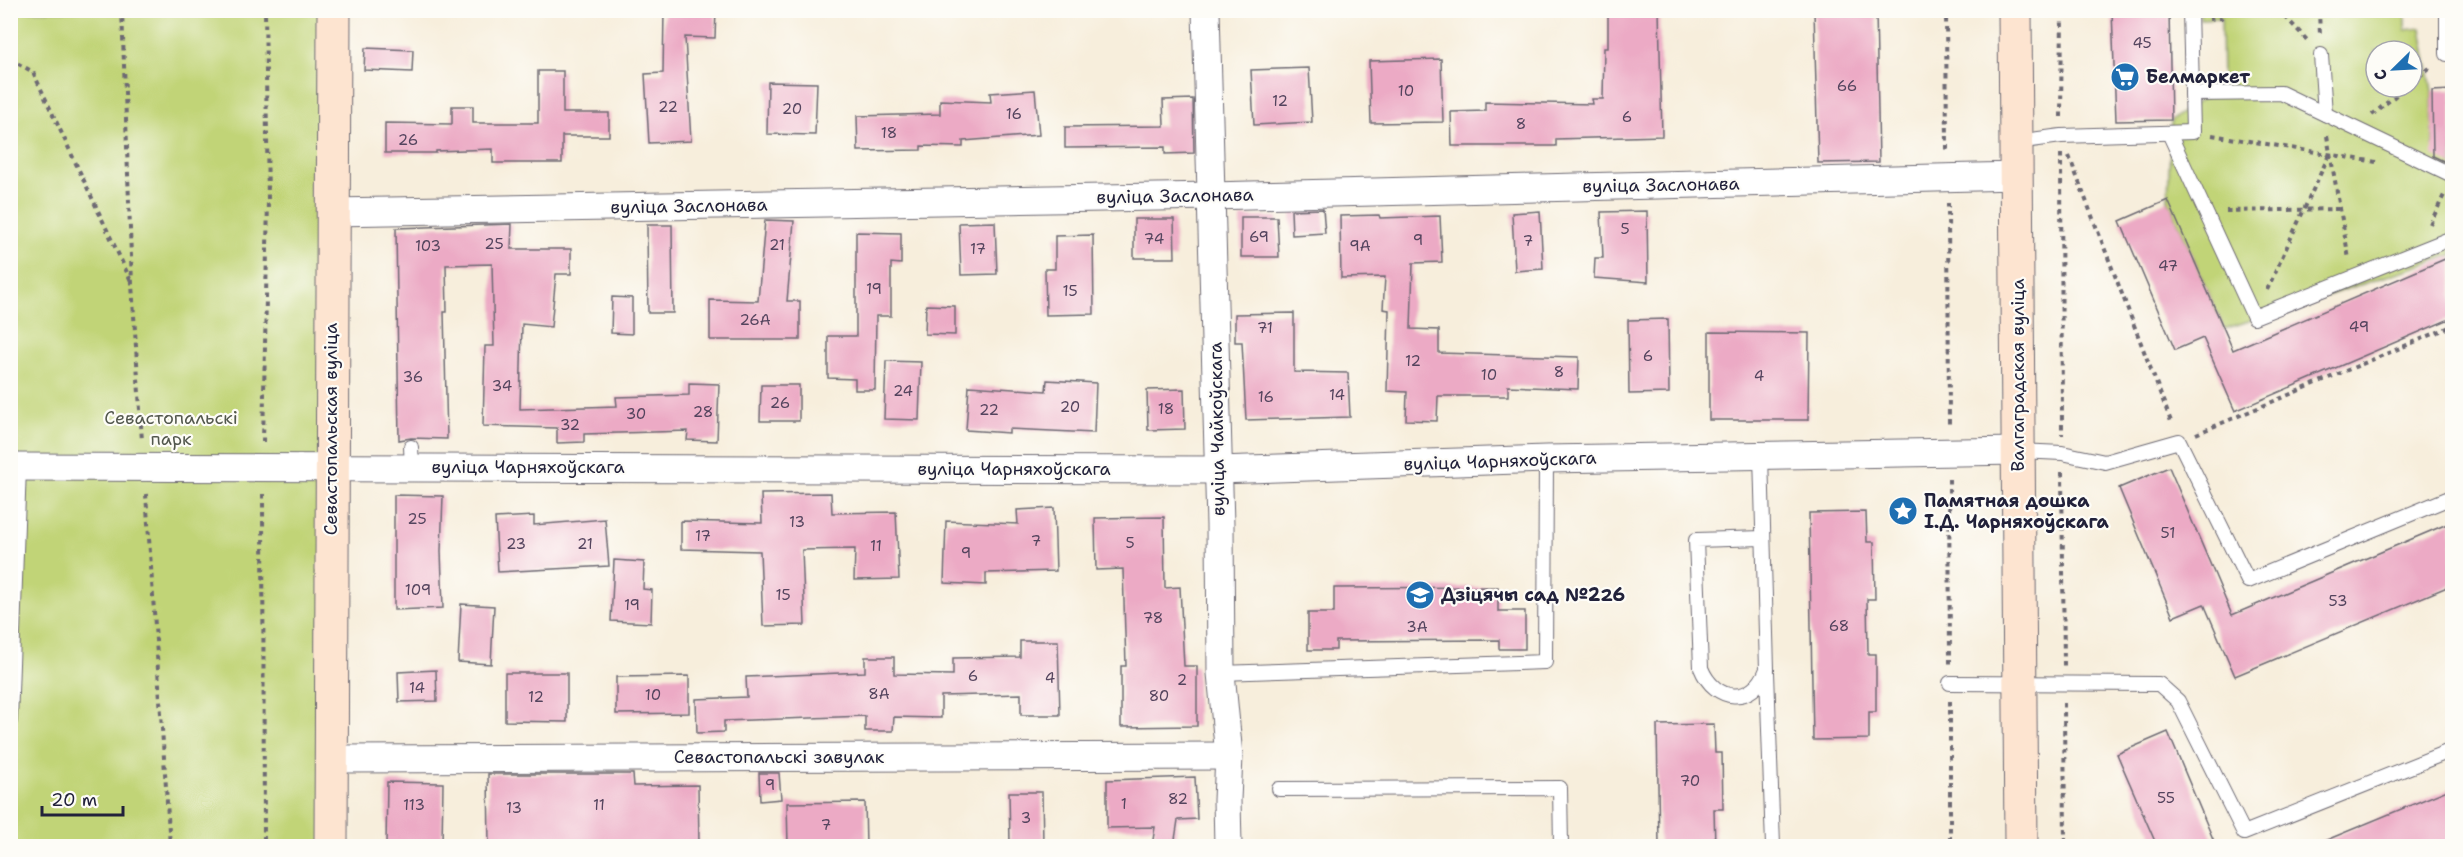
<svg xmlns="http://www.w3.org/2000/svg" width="2463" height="857" font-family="'Shantell Sans',sans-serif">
<rect width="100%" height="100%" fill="#fdfcf7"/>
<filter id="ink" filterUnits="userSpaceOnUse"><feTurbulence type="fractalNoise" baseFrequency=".0167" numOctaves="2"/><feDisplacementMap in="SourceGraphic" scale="12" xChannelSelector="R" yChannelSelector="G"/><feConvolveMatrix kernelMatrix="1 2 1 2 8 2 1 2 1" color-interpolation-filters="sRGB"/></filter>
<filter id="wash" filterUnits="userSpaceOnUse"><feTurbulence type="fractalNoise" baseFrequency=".008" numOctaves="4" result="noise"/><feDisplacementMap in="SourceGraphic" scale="24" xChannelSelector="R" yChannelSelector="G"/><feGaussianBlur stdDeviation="1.35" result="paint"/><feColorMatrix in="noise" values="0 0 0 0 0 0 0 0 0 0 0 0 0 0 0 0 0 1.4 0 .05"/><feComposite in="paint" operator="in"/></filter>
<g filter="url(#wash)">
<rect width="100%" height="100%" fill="#f7eedc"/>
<g fill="#c1d477" stroke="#727b59" stroke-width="1.5" fill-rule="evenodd">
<path d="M 10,11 L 325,11 L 328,846 L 11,846 Z"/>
<path d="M 2200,11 L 2405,11 L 2405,30 L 2421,28 L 2432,91 L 2433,146 L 2452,146 L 2452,255 L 2224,329 L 2168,200 L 2171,120 L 2222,86 L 2221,18 L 2200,19 ZM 2376,51 L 2412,51 L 2412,87 L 2376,87 Z"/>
</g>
<g id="blocks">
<g fill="#ecaac5">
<path d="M 664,10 L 716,10 L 715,38 L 685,37 L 691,141 L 649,143 L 645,74 L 663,73 Z"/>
<path d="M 1608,10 L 1659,10 L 1662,136 L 1556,139 L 1556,146 L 1452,146 L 1451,112 L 1485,111 L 1485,102 L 1593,104 L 1592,99 L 1603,99 L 1604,48 L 1608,48 Z"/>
<path d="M 1814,10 L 1876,10 L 1879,162 L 1818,163 Z"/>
<path d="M 2112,10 L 2169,10 L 2171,120 L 2116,121 Z"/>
<path d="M 365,48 L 413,50 L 412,72 L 364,70 Z"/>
<path d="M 1441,59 L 1443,122 L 1371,123 L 1369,61 Z"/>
<path d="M 1309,68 L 1312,122 L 1254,125 L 1251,70 Z"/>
<path d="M 538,71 L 563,71 L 563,113 L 609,113 L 609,136 L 562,136 L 562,163 L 493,163 L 493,149 L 436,151 L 436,153 L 385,153 L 385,123 L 452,124 L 452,106 L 473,106 L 473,123 L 538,123 Z"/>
<path d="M 768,82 L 817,83 L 815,135 L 767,134 Z"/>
<path d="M 1035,90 L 1039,135 L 963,141 L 963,147 L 921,146 L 921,150 L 858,151 L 857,116 L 940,114 L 940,100 L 991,102 L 990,93 Z"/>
<path d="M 2452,90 L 2452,165 L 2433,156 L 2432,91 Z"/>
<path d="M 1193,99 L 1194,153 L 1165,154 L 1165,147 L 1065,148 L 1065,127 L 1164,126 L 1163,100 Z"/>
<path d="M 2168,200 L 2233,350 L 2452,256 L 2452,318 L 2235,411 L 2203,338 L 2175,350 L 2120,221 Z"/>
<path d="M 1323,209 L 1325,233 L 1292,235 L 1291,210 Z"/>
<path d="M 1540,211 L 1543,269 L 1515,271 L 1512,213 Z"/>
<path d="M 1647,211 L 1648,282 L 1594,278 L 1595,258 L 1603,258 L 1601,212 Z"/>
<path d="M 1379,215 L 1380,218 L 1440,216 L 1442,262 L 1413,263 L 1411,329 L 1439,330 L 1439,353 L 1579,357 L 1578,389 L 1508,386 L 1508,396 L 1438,396 L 1437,421 L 1406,420 L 1407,392 L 1387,391 L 1389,310 L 1383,309 L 1385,277 L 1341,278 L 1340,216 Z"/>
<path d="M 1241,217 L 1277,217 L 1279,257 L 1241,257 Z"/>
<path d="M 1134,219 L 1174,219 L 1175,258 L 1134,258 Z"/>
<path d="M 765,220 L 794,221 L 787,301 L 800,301 L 800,340 L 710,340 L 710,300 L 758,301 Z"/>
<path d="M 995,222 L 997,274 L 961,275 L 959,223 Z"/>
<path d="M 512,224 L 511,249 L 571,249 L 571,274 L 556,274 L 551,327 L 522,324 L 520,409 L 617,406 L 616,397 L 689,395 L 689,383 L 719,384 L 717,441 L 687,440 L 688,431 L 584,434 L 584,442 L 557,443 L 557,428 L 483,426 L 485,346 L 494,346 L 492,264 L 446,265 L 447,312 L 444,312 L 447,439 L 411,438 L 399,440 L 396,228 Z"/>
<path d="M 647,225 L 672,225 L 673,313 L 648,313 Z"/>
<path d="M 856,232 L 901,233 L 901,264 L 891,263 L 891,316 L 876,316 L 875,390 L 855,390 L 855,379 L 828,378 L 828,336 L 856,336 Z"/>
<path d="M 1093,235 L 1094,314 L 1046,315 L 1045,269 L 1055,269 L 1055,236 Z"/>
<path d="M 612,297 L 632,298 L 632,334 L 611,333 Z"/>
<path d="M 926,305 L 955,306 L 955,335 L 925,334 Z"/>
<path d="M 1294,313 L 1294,372 L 1348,373 L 1350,417 L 1246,420 L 1242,342 L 1235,342 L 1235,314 Z"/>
<path d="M 1668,319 L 1669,393 L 1629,394 L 1628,320 Z"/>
<path d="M 1709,332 L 1809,333 L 1808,420 L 1709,420 Z"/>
<path d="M 886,361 L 921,362 L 919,420 L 884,419 Z"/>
<path d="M 1047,380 L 1096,383 L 1094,433 L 1009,429 L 1009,433 L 966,430 L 969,386 L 1046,391 Z"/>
<path d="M 761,385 L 799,385 L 799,421 L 760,421 Z"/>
<path d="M 1184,389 L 1185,429 L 1148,430 L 1147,390 Z"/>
<path d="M 2169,467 L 2232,615 L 2452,522 L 2452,585 L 2235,676 L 2204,604 L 2173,617 L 2119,488 Z"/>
<path d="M 831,493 L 832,513 L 896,512 L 899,579 L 854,580 L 855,549 L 802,550 L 805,625 L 763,626 L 760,551 L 681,549 L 681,521 L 762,523 L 761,494 Z"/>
<path d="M 394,495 L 443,496 L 441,551 L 443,608 L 394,610 Z"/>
<path d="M 1054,508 L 1056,571 L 986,573 L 986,585 L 944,583 L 946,521 L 1018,524 L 1017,510 Z"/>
<path d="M 1866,512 L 1867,542 L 1874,542 L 1875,599 L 1867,599 L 1868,654 L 1876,654 L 1876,712 L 1869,712 L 1869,739 L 1813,740 L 1809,513 Z"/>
<path d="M 534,516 L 534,525 L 605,519 L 609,566 L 498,572 L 495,518 Z"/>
<path d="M 1164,517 L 1165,588 L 1180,587 L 1184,666 L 1197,666 L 1197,726 L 1121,727 L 1121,666 L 1126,666 L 1123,569 L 1096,570 L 1095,518 Z"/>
<path d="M 614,560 L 644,562 L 643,589 L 652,590 L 651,623 L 611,621 Z"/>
<path d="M 1498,587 L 1498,611 L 1525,611 L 1525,649 L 1499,649 L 1499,640 L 1336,641 L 1336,650 L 1308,650 L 1308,613 L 1334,613 L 1334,588 Z"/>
<path d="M 461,604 L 494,606 L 491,664 L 458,662 Z"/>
<path d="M 1020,641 L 1058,641 L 1060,715 L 1021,715 L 1021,694 L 941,696 L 941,718 L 894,717 L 893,731 L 865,731 L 865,716 L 724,721 L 724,732 L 697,733 L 696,699 L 747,697 L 746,677 L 865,672 L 865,657 L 894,657 L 894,674 L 953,675 L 953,658 L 1020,657 Z"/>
<path d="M 436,670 L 437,701 L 399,702 L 398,672 Z"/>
<path d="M 505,673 L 567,673 L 567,722 L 505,721 Z"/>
<path d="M 689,676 L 689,713 L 616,714 L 616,677 Z"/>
<path d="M 1714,724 L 1715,753 L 1722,753 L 1723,809 L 1714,809 L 1715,846 L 1659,846 L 1657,725 Z"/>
<path d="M 2168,732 L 2216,846 L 2157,846 L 2117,754 Z"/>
<path d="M 759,773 L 779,773 L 781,799 L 760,801 Z"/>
<path d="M 488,774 L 633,774 L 634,786 L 698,785 L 699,844 L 489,846 Z"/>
<path d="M 1195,777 L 1197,819 L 1178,820 L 1174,846 L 1152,846 L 1155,827 L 1107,828 L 1107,780 Z"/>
<path d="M 387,782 L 443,783 L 442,846 L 386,846 Z"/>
<path d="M 2452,788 L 2452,846 L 2312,846 Z"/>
<path d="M 1009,792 L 1042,792 L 1043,844 L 1010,844 Z"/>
<path d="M 865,802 L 866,846 L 788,846 L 787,803 Z"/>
</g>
</g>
</g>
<g filter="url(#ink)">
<use href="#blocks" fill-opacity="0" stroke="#6d6973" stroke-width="1.5"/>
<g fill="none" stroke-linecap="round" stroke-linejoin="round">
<g stroke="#6d6973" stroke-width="16">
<g id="lane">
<path d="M 2447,10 L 2447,54 L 2452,54"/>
<path d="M 2321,55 L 2325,114"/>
<path d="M 2192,94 L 2281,93 L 2452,175"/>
<path d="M 2169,133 L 2254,317 L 2452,238"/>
<path d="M 2017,142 L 2061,136 L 2193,132 L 2190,10"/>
<path d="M 411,447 L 412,467"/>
<path d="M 2018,451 L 2062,453 L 2105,462 L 2179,441 L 2248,581 L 2452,497"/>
<path d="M 1761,455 L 1767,669 C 1753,706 1715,703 1701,668 L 1696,540 L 1763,538"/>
<path d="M 1767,672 L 1773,846"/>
<path d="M 1221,673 L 1545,662 L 1546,459"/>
<path d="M 1950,683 L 2159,684 L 2178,701 L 2244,833 L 2452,750"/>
<path d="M 10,721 L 19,467"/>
<path d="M 1279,789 L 1560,788 L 1561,846"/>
</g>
</g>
<g stroke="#6d6973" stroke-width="29">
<g id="street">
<path d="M 1206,10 L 1220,525 L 1221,673 L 1229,756 L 1227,800 L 1228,846"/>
<path d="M 332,212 L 1211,196 L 2017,176"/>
<path d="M 10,467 L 1218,470 L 1546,459 L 2018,451"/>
<path d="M 330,759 L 1229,756"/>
</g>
</g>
<g stroke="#6d6973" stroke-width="35">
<g id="secondary">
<path d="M 2015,10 L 2021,846"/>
<path d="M 331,846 L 334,10"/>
</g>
</g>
<g stroke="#6d6973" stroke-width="4" stroke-dasharray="4.5 4.5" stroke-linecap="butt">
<path d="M 122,10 L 132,284 L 142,441"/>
<path d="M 1946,10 L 1947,151"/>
<path d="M 2279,10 L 2308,41"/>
<path d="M 2319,10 L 2320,36"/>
<path d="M 2209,19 L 2221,18 L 2229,10"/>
<path d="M 10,59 L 33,72 L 131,281"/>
<path d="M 2412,82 L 2432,66"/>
<path d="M 2372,115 L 2406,87"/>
<path d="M 2061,117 L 2062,10"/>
<path d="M 2212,135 L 2376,162"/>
<path d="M 2327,136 L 2349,259"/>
<path d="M 2061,154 L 2062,435"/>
<path d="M 2069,156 L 2172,424"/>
<path d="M 1948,203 L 1949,427"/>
<path d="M 2226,211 L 2340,209"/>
<path d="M 2430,224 L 2445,193"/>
<path d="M 2267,290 L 2329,155"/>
<path d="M 2196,434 L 2452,326"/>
<path d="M 263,442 L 268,200 L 265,10"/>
<path d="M 2062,472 L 2064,666"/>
<path d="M 1949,479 L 1950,664"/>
<path d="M 146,494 L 170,846"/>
<path d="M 263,494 L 264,846"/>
<path d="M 1950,701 L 1950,846"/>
<path d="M 2064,703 L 2065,846"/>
</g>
<use href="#lane" stroke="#fff" stroke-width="14"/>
<use href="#street" stroke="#fff" stroke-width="27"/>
<use href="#secondary" stroke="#fde4d0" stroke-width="33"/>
</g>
</g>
<defs>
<g id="supermarket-disc" transform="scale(1.5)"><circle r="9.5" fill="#1f6fb2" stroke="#fdfcf7"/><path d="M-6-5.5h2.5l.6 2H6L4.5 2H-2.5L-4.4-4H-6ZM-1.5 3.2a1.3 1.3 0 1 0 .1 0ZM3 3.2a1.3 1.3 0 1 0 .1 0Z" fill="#fff"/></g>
<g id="sight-disc" transform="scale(1.5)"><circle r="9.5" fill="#1f6fb2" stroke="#fdfcf7"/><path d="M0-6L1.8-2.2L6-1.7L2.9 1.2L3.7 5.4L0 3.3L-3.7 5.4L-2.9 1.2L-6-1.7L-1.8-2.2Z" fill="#fff"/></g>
<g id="school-disc" transform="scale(1.5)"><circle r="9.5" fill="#1f6fb2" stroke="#fdfcf7"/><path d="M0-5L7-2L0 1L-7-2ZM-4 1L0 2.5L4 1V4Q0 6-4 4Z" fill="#fff"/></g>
</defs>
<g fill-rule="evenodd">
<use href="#supermarket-disc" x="2125" y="77"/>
<use href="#sight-disc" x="1903" y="511"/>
<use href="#school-disc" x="1420" y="595"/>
</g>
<g text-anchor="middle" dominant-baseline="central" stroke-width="4.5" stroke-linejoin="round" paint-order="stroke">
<g font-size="15" fill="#54445e">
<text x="2142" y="43">45</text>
<text x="1847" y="86">66</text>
<text x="1406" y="91">10</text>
<text x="1280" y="101">12</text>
<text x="668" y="107">22</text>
<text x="792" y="109">20</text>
<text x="1014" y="114">16</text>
<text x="1627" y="117">6</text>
<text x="1521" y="124">8</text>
<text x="889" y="133">18</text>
<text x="408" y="140">26</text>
<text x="1625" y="229">5</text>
<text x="1259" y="237">69</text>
<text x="1154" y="239">74</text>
<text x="1418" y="240">9</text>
<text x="1528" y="241">7</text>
<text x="494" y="244">25</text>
<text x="777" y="245">21</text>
<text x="428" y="246">103</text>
<text x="1360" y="246">9А</text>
<text x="978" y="249">17</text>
<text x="2168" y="266">47</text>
<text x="874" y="289">19</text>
<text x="1070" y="291">15</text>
<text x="755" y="320">26А</text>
<text x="2359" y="327">49</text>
<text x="1265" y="328">71</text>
<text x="1648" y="356">6</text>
<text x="1413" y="361">12</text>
<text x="1559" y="372">8</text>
<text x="1489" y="375">10</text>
<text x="1759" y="376">4</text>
<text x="413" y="377">36</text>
<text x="502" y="386">34</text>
<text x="903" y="391">24</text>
<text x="1337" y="395">14</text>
<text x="1266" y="397">16</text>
<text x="780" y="403">26</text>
<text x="1070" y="407">20</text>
<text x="1166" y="409">18</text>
<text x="989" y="410">22</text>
<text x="703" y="412">28</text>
<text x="636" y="414">30</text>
<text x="570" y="425">32</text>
<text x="417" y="519">25</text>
<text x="797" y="522">13</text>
<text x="2168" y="533">51</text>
<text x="703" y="536">17</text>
<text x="1036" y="541">7</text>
<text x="1130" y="543">5</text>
<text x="516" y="544">23</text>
<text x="585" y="544">21</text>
<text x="876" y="546">11</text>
<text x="966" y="553">9</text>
<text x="418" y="590">109</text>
<text x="783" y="595">15</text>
<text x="2338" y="601">53</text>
<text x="632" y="605">19</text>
<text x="1153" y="618">78</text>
<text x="1839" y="626">68</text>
<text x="1417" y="627">3А</text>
<text x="973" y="676">6</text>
<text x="1050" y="678">4</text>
<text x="1182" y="680">2</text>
<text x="417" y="688">14</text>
<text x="879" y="694">8А</text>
<text x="653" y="695">10</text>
<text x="1159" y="696">80</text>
<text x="536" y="697">12</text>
<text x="1690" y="781">70</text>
<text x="770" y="785">9</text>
<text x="2166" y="798">55</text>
<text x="1178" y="799">82</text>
<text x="1124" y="804">1</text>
<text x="414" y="805">113</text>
<text x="599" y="805">11</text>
<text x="514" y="808">13</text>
<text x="1026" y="818">3</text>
<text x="826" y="825">7</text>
</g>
<g font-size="18" font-weight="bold" fill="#22223b" stroke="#fdfcf7" text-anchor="start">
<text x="2146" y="77">Белмаркет</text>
<text x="1924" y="501">Памятная дошка<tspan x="1924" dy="21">І.Д. Чарняхоўскага</tspan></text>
<text x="1441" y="595">Дзіцячы сад №226</text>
</g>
<g font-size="18" fill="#22223b" stroke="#fdfcf7">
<text transform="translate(1661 185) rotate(-1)">вуліца Заслонава</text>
<text transform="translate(1175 196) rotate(-1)">вуліца Заслонава</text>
<text transform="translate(689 206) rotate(-1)">вуліца Заслонава</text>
<text transform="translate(2018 375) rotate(-90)">Валгаградская вуліца</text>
<text transform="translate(331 429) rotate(-90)">Севастопальская вуліца</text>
<text transform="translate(1217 429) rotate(-91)">вуліца Чайкоўскага</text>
<text transform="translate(1500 461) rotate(-2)">вуліца Чарняхоўскага</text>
<text x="528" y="467">вуліца Чарняхоўскага</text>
<text x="1014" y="469">вуліца Чарняхоўскага</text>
<text x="779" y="757">Севастопальскі завулак</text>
</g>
<g font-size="18" fill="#52574d" stroke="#fdfcf7">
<text x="171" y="418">Севастопальскі<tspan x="171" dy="21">парк</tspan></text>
</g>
</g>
<rect width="2463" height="857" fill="none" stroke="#fdfcf7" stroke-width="36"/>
<g transform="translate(2394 69) rotate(246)"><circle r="28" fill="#fdfcf7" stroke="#a5a5ac" stroke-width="1.5"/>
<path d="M0-4.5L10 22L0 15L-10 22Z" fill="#1f6fb2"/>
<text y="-9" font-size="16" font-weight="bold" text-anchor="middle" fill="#22223b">С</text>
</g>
<path d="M42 806v9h81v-9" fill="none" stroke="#22223b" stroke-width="3"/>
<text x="51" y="806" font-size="18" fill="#22223b" stroke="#fdfcf7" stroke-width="4.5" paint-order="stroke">20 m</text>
</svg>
